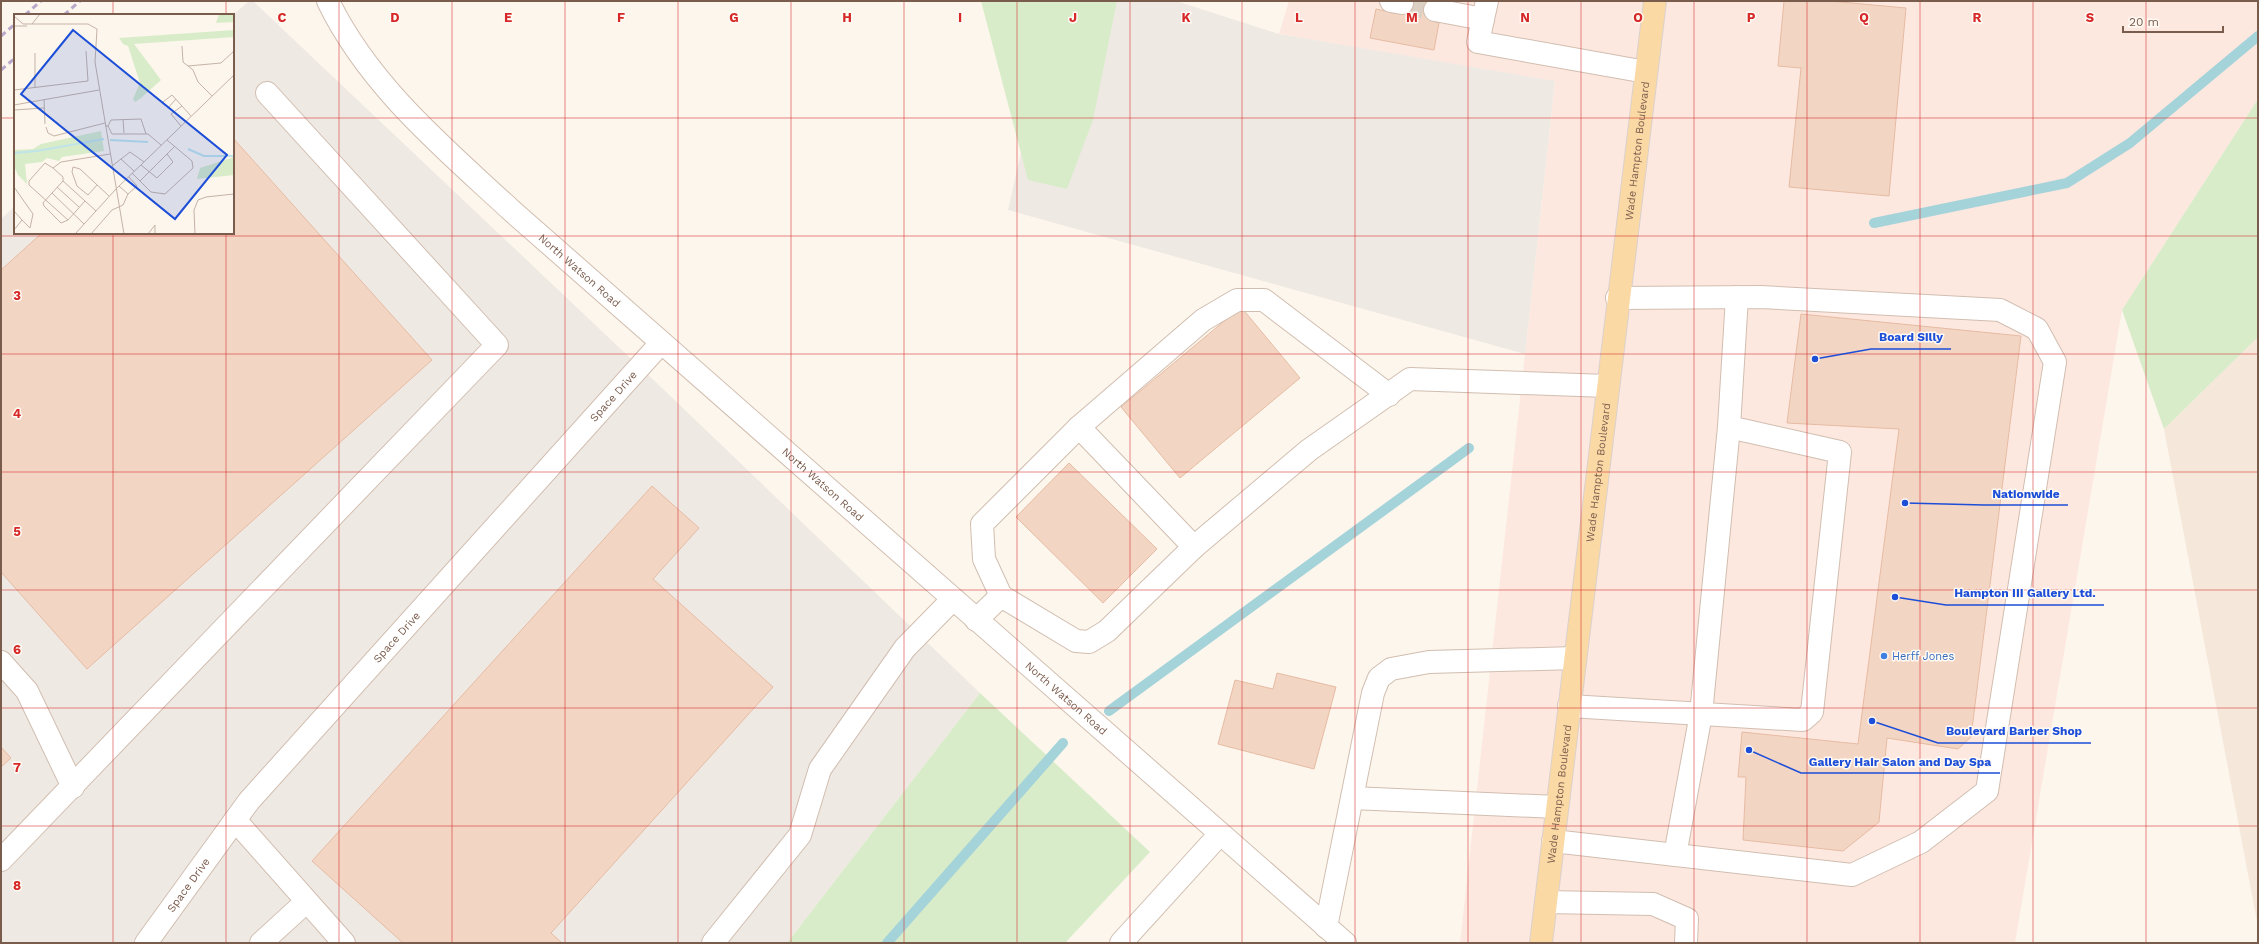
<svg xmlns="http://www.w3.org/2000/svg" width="2259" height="944" font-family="'Work Sans',sans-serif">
<rect width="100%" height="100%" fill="#fdf6ec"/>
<path fill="#f5e8da" d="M 2258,337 L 2258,927 L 2164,429 Z"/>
<path fill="#fde8e0" d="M 1289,1 L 2258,1 L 2258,99 L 2122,310 L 2015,943 L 1460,943 L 1555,82 L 1279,34 Z"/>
<g fill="#efe9e4">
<path d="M 249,1 L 253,1 L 663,389 L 980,693 L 787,943 L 1,943 L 1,219 L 15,206 L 15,233 L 233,233 L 233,15 Z"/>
<path d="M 1055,1 L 1176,1 L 1279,34 L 1555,81 L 1525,354 L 1008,210 Z"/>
</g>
<g fill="#d8ecc9">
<path d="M 981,1 L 1117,1 L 1093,120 L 1067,189 L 1028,180 Z"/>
<path d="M 2258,99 L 2258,337 L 2164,429 L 2122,310 Z"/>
<path d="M 980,693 L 1150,852 L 1065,943 L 787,943 Z"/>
</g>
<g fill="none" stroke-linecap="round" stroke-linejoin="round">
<g stroke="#a5d3da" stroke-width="10">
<path d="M 1874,223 L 2067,183 L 2130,143 L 2258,36"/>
<path d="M 1109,711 L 1469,448"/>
<path d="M 887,943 L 1063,743"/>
</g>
</g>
<g fill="#f3d5c3" stroke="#e6bba3">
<path d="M 1402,1 L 1437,1 L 1433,21 L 1439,23 L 1434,50 L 1370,38 L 1376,9 L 1400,14 Z"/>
<path d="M 1784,1 L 1830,1 L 1906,8 L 1889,196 L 1789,187 L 1801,68 L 1778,66 Z"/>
<path d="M 233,138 L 432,360 L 87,669 L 1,572 L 1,270 L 42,233 L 233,233 Z"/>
<path d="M 1241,307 L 1300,378 L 1180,478 L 1121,407 Z"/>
<path d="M 1801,314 L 2021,336 L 1971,737 L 1958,749 L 1887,738 L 1879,822 L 1843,851 L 1743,840 L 1746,777 L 1738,777 L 1742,732 L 1858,744 L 1899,429 L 1787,423 Z"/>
<path d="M 1069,463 L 1157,549 L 1103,603 L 1016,517 Z"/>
<path d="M 652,486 L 699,528 L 653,579 L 773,687 L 551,933 L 562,943 L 403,943 L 312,861 Z"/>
<path d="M 1277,673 L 1336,687 L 1314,769 L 1218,744 L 1235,680 L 1273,689 Z"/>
<path d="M 1,747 L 11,758 L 1,767 Z"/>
</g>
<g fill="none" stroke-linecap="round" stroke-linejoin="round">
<path stroke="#dcd0c4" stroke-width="22" stroke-dasharray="22 11" stroke-linecap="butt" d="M 1402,3 L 1435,10"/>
<g stroke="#d1beb0" stroke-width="24">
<g id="minor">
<path id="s1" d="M 328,1 C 369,86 444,148 512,211 L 1345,943"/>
<path d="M 1391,1 L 1402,3"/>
<path d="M 1487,1 L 1478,42 L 1646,72"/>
<path d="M 1435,10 L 1483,19"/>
<path d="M 1079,427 L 1194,547"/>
<path d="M 1001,596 L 984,559 L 982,524 L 1079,427 L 1203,320 L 1237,300 L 1264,300 L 1389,395"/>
<path d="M 976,620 L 1001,596 L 1076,641 L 1089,642 L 1107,631 L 1194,547 L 1309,450 L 1410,379 L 1607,386"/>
<path d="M 1,662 L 27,691 L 73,787"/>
<path d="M 1569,706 L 1803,720 L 1812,712 L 1840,452 L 1729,427 L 1737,297"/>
<path d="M 1352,798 L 1557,807"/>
<path d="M 235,820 L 344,943"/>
<path d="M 1553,841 L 1852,875 L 1921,842 L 1987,791 L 2055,362 L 2037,329 L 2000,310 L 1761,297 L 1617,298"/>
<path d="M 1675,855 L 1701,714 L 1729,427"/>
<path d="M 1,860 L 497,345 L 267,93"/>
<path d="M 1546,902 L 1653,904 L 1687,919 L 1686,943"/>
<path d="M 1326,927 L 1373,693 L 1379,678 L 1391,669 L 1429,662 L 1575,658"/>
<path id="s2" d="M 146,943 L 249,801 L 661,343"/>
<path d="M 261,943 L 306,902"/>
<path d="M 713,943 L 800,835 L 820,769 L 905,648 L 953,599"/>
<path d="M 1121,943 L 1220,834"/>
</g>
</g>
<g stroke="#dad1cd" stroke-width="24">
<g id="major">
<path id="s3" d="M 1541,943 L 1655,1"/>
</g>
</g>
<use href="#minor" stroke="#fff" stroke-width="22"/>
<use href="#major" stroke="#fbd9a5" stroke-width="22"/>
<g stroke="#b9a8c9" stroke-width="3" stroke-dasharray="6 4" stroke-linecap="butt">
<path d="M 25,15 L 41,1"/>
<path d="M 64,15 L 80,1"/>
<path d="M 1,36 L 15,24"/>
<path d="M 1,70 L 15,58"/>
</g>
</g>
<path fill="none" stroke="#d62828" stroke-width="1" stroke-opacity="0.55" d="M 113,1 L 113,15M 226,1 L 226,15M 339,1 L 339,943M 452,1 L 452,943M 565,1 L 565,943M 678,1 L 678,943M 791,1 L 791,943M 904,1 L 904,943M 1017,1 L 1017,943M 1130,1 L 1130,943M 1242,1 L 1242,943M 1355,1 L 1355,943M 1468,1 L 1468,943M 1581,1 L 1581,943M 1694,1 L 1694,943M 1807,1 L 1807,943M 1920,1 L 1920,943M 2033,1 L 2033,943M 2146,1 L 2146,943M 1,118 L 15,118M 233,118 L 2258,118M 113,233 L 113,943M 226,233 L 226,943M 1,236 L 2258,236M 1,354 L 2258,354M 1,472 L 2258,472M 1,590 L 2258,590M 1,708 L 2258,708M 1,826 L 2258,826"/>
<circle fill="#3f7fe0" stroke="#fffaf3" stroke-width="1.5" cx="1884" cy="656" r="4"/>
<g text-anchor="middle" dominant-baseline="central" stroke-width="3" stroke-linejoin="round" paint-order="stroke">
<g font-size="11" fill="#7a5c4d" stroke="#fffaf3">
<text stroke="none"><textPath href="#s3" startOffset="798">Wade Hampton Boulevard</textPath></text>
<text stroke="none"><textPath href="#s1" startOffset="371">North Watson Road</textPath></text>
<text stroke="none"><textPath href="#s2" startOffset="720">Space Drive</textPath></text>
<text stroke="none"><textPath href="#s3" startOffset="474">Wade Hampton Boulevard</textPath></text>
<text stroke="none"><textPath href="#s1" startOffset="695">North Watson Road</textPath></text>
<text stroke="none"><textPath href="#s2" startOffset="396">Space Drive</textPath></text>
<text stroke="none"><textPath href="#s1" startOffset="1019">North Watson Road</textPath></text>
<text stroke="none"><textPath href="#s3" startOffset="150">Wade Hampton Boulevard</textPath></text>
<text stroke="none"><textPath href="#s2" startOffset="72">Space Drive</textPath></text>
</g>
<g font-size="11" fill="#366cbe" stroke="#fffaf3" text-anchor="start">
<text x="1892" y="656">Herff Jones</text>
</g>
</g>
<g transform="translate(14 14)">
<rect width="220" height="220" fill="#fdf6ec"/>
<path d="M 205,0 L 220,0 L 220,8 L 202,9 ZM 220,16 L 220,23 L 120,30 L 147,66 L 127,84 L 121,88 L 119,85 L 126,69 L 114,32 L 109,30 L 105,24 ZM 87,117 L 90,137 L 48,143 L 45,147 L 33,144 L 28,148 L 11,150 L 13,170 L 4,161 L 0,152 L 0,136 L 19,135 L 27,130 ZM 220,143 L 220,161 L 183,165 L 186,154 Z" fill="#d8ecc9"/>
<path fill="none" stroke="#bfe3e8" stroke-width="2" d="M 96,126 L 134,128M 174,135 L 190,142 L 220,142M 0,139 L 23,137 L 90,125"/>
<path fill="none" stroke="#c5b3a7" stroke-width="1" d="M 0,2 L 9,10 L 74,10 L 83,15 L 81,48 L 110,220M 18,10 L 26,0M 0,12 L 13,12M 168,32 L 169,48 L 179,56 L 184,68 L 198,82M 174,52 L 207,49 L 220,37M 21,74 L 21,39M 0,76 L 74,67 L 72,37M 30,85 L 31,110M 149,88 L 158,81 L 177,102M 0,91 L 85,76M 154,94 L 162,85M 0,96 L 30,94M 109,105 L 110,119M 91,112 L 94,112 L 98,120 L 134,120 L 147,131M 94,112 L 97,106 L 127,105 L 132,120M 167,112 L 157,100 L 168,92M 32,113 L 34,119 L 40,122 L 91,109M 107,145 L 120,157M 127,151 L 143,164 L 159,148 L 153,140 L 161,132M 98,152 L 116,138 L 130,148M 39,154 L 31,149 L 15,167 L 15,171 L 54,206 L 71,187M 118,159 L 137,178 L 151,180 L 179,154 L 178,147 L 153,126M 49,167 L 49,163 L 39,154 L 47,148 L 96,140M 126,167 L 153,140M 83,171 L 74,181 L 63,172 L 58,158 L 59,153 L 66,155 L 95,182M 0,173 L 19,200 L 16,214 L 8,206M 43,173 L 65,193M 38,179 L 29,189 L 30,192 L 47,209 L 54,206M 114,180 L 123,172 L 115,163M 0,197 L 8,206 L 0,216M 70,210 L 38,179 L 49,167 L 82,197M 61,220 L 102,175 L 220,61M 77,220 L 98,196 L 109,191 L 114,180 L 105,172M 134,220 L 141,211 L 141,220M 181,220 L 180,196 L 184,186 L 192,183 L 220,180"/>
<path fill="#1d4ed8" fill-opacity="0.15" stroke="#1d4ed8" stroke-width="2" d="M 59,16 L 213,141 L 161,205 L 7,80 Z"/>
<rect width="220" height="220" fill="none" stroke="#7a5c4d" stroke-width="2"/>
</g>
<g font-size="13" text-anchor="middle" font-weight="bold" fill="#d62828" stroke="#fffaf3" stroke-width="3" stroke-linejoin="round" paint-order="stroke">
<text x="282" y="22">C</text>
<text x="395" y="22">D</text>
<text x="508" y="22">E</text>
<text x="621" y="22">F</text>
<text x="734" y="22">G</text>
<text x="847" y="22">H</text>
<text x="960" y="22">I</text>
<text x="1073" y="22">J</text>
<text x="1186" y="22">K</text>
<text x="1299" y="22">L</text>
<text x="1412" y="22">M</text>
<text x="1525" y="22">N</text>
<text x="1638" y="22">O</text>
<text x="1751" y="22">P</text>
<text x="1864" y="22">Q</text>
<text x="1977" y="22">R</text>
<text x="2090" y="22">S</text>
<text x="17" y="300">3</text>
<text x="17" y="418">4</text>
<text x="17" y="536">5</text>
<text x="17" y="654">6</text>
<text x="17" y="772">7</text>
<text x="17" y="890">8</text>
</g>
<path fill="none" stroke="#1d4ed8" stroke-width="1.5" d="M1815 359L1871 349H1951M1905 503L1984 505H2068M1895 597L1946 605H2104M1872 721L1938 743H2091M1749 750L1801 773H2000"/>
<g fill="#1d4ed8" stroke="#fffaf3" stroke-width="1.5">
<circle cx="1815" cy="359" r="4"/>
<circle cx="1905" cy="503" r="4"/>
<circle cx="1895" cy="597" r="4"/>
<circle cx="1872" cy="721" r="4"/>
<circle cx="1749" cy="750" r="4"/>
</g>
<g font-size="12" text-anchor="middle" font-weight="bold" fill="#1d4ed8" stroke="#fffaf3" stroke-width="3" stroke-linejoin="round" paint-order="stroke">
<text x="1911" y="341">Board Silly</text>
<text x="2026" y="498">Nationwide</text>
<text x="2025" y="597">Hampton III Gallery Ltd.</text>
<text x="2014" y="735">Boulevard Barber Shop</text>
<text x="1900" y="766">Gallery Hair Salon and Day Spa</text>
</g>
<rect width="2259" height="944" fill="none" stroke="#7a5c4d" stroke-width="4"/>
<path d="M2123 26v6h100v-6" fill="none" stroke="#7a5c4d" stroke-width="2"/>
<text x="2129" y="26" font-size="12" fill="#7a5c4d" stroke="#fffaf3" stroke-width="3" paint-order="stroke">20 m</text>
</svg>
